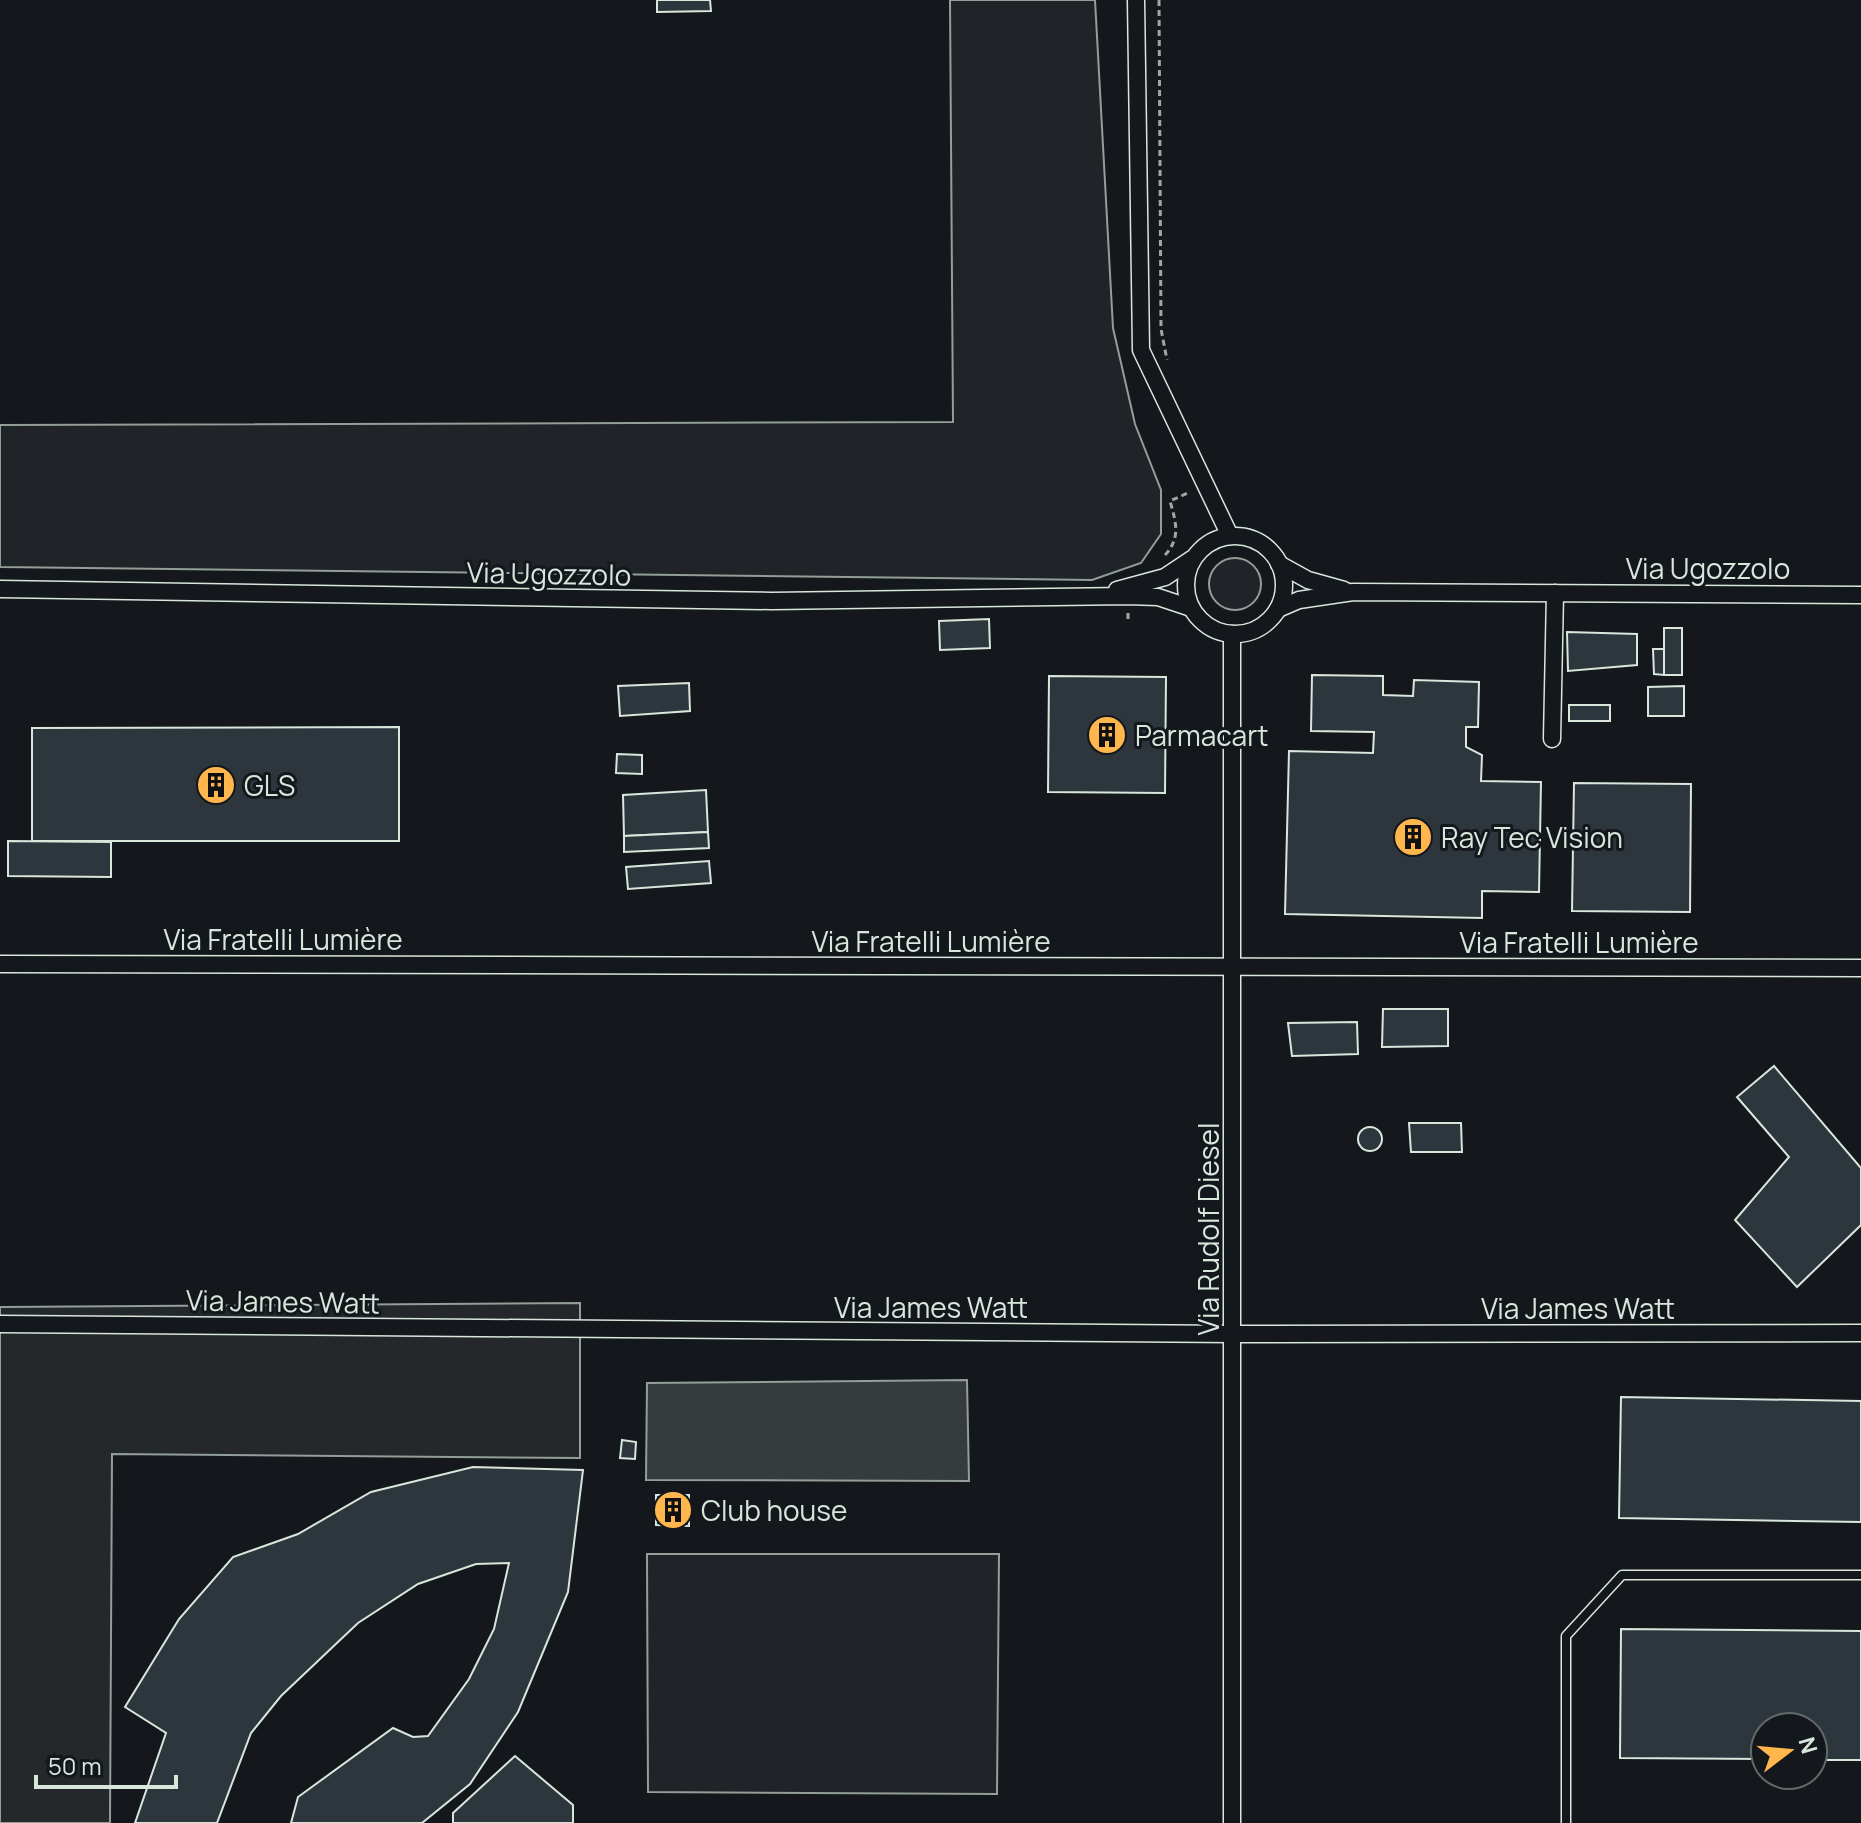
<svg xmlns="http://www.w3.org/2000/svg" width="1861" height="1823" font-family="Manrope,sans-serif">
<rect width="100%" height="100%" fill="#14181c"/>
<g fill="#202428" stroke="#939e99" stroke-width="2">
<path d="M 950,0 L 1095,0 L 1113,328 L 1135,424 L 1161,490 L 1161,534 L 1141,563 L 1092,580 L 0,567 L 0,425 L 953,422 Z"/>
<circle cx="1235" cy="584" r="26"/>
<path d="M 647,1554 L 999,1554 L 997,1794 L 648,1792 Z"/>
</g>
<path fill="#24282b" stroke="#939e99" stroke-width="2" d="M 580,1303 L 580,1458 L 112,1454 L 110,1823 L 0,1823 L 0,1307 Z"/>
<path fill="#363b3e" stroke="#939e99" stroke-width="2" d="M 967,1380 L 969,1481 L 646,1480 L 647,1383 Z"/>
<g fill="#2c363c" stroke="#d8e6dc" stroke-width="2">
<path d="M 657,0 L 710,0 L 711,11 L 657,12 Z"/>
<path d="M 989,619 L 990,648 L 940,650 L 939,621 Z"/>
<rect x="1664" y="628" width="18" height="47"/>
<path d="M 1567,632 L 1637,634 L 1637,665 L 1568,671 Z"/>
<path d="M 1653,649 L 1664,649 L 1664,675 L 1654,674 Z"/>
<path d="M 1312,675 L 1383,676 L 1383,695 L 1413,696 L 1414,680 L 1479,682 L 1478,727 L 1466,727 L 1466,747 L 1482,755 L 1481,781 L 1541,782 L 1539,892 L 1482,891 L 1482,918 L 1285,914 L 1289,751 L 1373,753 L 1374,732 L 1311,731 Z"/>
<path d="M 1049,676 L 1166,677 L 1165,793 L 1048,792 Z"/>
<path d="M 689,683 L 690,711 L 620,716 L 618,686 Z"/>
<path d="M 1684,686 L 1684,716 L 1648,716 L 1648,687 Z"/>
<rect x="1569" y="705" width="41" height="16"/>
<path d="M 399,727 L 399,841 L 32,841 L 32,728 Z"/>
<path d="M 617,754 L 642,755 L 642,774 L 616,773 Z"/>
<path d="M 1574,783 L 1691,784 L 1690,912 L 1572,911 Z"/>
<path d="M 706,790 L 708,832 L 624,836 L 623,795 Z"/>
<path d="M 708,832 L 709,848 L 624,852 L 624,836 Z"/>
<path d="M 8,841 L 111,842 L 111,877 L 8,876 Z"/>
<path d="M 709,861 L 711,883 L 628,889 L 626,867 Z"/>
<path d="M 1383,1009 L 1448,1009 L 1448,1046 L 1382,1047 Z"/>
<path d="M 1357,1022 L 1358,1054 L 1292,1056 L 1288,1023 Z"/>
<path d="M 1774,1066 L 1861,1168 L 1861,1225 L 1797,1287 L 1735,1220 L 1789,1157 L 1737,1097 Z"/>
<path d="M 1409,1123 L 1461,1123 L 1462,1152 L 1411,1152 Z"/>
<circle cx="1370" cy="1139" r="12"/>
<path d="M 1621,1397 L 1861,1401 L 1861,1522 L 1619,1518 Z"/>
<path d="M 622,1440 L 636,1442 L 635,1459 L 620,1458 Z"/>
<path d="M 473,1467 L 583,1470 L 568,1592 L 518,1712 L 470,1784 L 422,1823 L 291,1823 L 298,1797 L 393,1728 L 413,1737 L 428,1736 L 469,1679 L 494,1629 L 509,1563 L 476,1564 L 418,1584 L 358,1623 L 281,1696 L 251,1733 L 217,1823 L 135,1823 L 166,1733 L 125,1707 L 179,1619 L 233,1557 L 298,1534 L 371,1492 Z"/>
<path d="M 656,1495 L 689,1495 L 689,1526 L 656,1525 Z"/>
<path d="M 1621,1629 L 1861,1631 L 1861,1760 L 1813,1760 L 1813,1727 L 1765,1727 L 1765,1759 L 1620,1758 Z"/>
<path d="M 515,1756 L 573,1805 L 573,1823 L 453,1823 L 453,1813 Z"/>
</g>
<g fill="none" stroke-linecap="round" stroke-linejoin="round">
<g stroke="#d8e6dc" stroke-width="11">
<path id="lane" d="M 1566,1823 L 1566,1636 L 1622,1575 L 1861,1575"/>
</g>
<g stroke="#d8e6dc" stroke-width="19">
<g id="street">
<path d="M 1136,0 L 1141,350 L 1230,536"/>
<circle cx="1235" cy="585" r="49"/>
<path d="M 1279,564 L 1308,580 L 1344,590"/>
<path d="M 0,589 L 772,601 L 1127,596 L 1158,597 L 1191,608"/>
<path d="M 1117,590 L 1165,577 L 1192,559"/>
<path d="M 1278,609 L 1299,600 L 1353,592 L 1861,595"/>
<path d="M 1552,739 L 1555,593"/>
<path d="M 0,964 L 1861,968"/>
<path d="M 0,1324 L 1234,1334 L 1861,1333"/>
<path d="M 1232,1823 L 1232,634"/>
</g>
</g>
<g stroke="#9da8a2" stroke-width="3" stroke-dasharray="6 4" stroke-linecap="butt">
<path d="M 1159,0 L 1161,329 L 1167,360"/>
<path d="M 1165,555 C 1181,538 1176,522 1170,501 L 1190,492"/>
<path d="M 1128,613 L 1128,621"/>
</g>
<use href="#lane" stroke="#14181c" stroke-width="8"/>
<use href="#street" stroke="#14181c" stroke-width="16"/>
</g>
<defs>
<g id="building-disc" transform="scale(2)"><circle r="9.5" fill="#ffb74d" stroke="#14181c"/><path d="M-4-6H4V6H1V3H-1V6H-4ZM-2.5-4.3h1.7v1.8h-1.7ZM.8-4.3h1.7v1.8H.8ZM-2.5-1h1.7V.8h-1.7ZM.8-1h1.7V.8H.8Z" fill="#111"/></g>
</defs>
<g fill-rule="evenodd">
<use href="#building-disc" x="1107" y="735"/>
<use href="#building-disc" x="216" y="785"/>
<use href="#building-disc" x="1413" y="837"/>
<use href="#building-disc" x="673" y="1510"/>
</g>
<g text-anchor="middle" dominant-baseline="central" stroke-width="6" stroke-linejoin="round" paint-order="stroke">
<g font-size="28" fill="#d8e6dc" stroke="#14181c">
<text x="1708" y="568">Via Ugozzolo</text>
<text transform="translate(549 573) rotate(1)">Via Ugozzolo</text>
<text x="283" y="939">Via Fratelli Lumière</text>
<text x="931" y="941">Via Fratelli Lumière</text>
<text x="1579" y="942">Via Fratelli Lumière</text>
<text transform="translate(1208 1229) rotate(-90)">Via Rudolf Diesel</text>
<text transform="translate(283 1301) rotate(1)">Via James Watt</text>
<text x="931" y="1307">Via James Watt</text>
<text x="1578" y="1308">Via James Watt</text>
</g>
<g font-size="28" fill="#d8e6dc" stroke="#14181c" text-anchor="start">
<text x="1135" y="735">Parmacart</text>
<text x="244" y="785">GLS</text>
<text x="1441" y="837">Ray Tec Vision</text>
<text x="701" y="1510">Club house</text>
</g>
</g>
<g transform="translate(1789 1751) rotate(74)"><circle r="38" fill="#14181c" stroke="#626a69" stroke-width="2"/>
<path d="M0-6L14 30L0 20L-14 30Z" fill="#ffb74d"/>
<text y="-12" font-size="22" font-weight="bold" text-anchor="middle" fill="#d8e6dc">N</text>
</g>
<path d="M36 1775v12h140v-12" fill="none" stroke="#d8e6dc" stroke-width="4"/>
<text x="48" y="1775" font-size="24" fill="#d8e6dc" stroke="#14181c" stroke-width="6" paint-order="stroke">50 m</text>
</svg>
